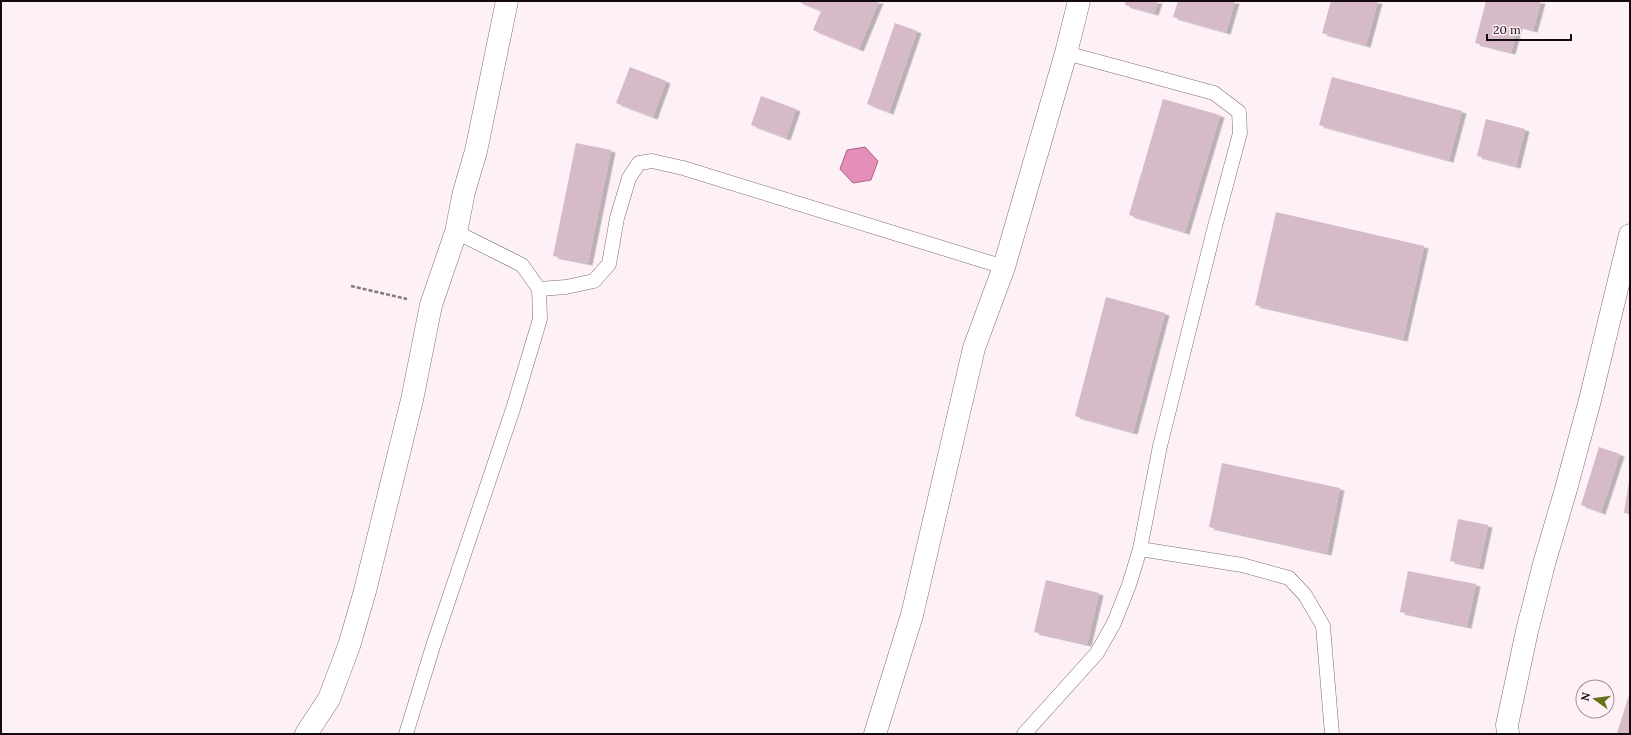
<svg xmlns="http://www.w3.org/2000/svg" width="1631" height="735" font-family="Lora,serif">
<defs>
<filter id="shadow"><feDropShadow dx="4.5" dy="2.5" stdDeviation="0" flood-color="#0004"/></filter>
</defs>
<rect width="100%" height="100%" fill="#fdf0f6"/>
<path fill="#e48eb9" stroke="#a66686" d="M 865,147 L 878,161 L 871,180 L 853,183 L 840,169 L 847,150 Z"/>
<g fill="#d7bac7" filter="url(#shadow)">
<path d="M 797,1 L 879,1 L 859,49 L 813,30 L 821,11 Z"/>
<path d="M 1126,1 L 1158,1 L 1154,13 L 1125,5 Z"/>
<path d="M 1178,1 L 1235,1 L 1226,32 L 1173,17 Z"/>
<path d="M 1331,1 L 1378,1 L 1366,45 L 1322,33 Z"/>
<path d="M 1486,1 L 1541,1 L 1533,30 L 1518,26 L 1511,52 L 1475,43 Z"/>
<path d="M 895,23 L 917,31 L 889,112 L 867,104 Z"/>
<path d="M 630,67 L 666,81 L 653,117 L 616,103 Z"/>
<path d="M 1332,77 L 1462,111 L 1449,160 L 1319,125 Z"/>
<path d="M 761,96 L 796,109 L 786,138 L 751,125 Z"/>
<path d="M 1163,99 L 1220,115 L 1185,232 L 1129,215 Z"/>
<path d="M 1486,119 L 1525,129 L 1516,166 L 1477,156 Z"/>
<path d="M 576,143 L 611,150 L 588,263 L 553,256 Z"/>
<path d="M 1276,212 L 1424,246 L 1403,339 L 1255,305 Z"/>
<path d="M 1106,297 L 1165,313 L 1133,432 L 1075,416 Z"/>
<path d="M 1599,447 L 1620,454 L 1601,512 L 1581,505 Z"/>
<path d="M 1222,463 L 1340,488 L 1327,553 L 1209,527 Z"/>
<path d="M 1629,481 L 1630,482 L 1630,514 L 1624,513 Z"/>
<path d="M 1458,519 L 1488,525 L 1479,567 L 1450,561 Z"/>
<path d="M 1408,571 L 1476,584 L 1467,626 L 1400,612 Z"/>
<path d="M 1046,580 L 1099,593 L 1087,644 L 1034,632 Z"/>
<path d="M 1630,692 L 1630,734 L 1622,734 L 1617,733 Z"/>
</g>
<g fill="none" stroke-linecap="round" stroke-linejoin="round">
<g stroke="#856b77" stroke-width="15">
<g id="lane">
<path d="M 539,289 L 566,287 L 594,281 L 609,264 L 617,218 L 629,178 L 639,163 L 652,161 L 683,168 L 1004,267"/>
<path d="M 1140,549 L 1242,565 L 1289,578 L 1305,595 L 1323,626 L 1332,734"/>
<path d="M 406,734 L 434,643 L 513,409 L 540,319 L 539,289 L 522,265 L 456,232"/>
<path d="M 1024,734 L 1097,653 L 1114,623 L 1129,585 L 1140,549 L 1160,446 L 1214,230 L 1240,133 L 1239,112 L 1214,93 L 1066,53"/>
</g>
</g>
<g stroke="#856b77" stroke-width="23">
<g id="street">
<path d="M 306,734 L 329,699 L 349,646 L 365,591 L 412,400 L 431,305 L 456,232 L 464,192 L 476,151 L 507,1"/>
<path d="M 875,734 L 912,615 L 974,348 L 1004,267 L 1066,53 L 1079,1"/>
<path d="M 1508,734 L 1507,725 L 1527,631 L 1544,564 L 1566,489 L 1590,400 L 1630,235"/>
</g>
</g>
<path stroke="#83787d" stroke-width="2.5" stroke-dasharray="4 2" stroke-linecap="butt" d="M 351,286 L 407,299"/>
<use href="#lane" stroke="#fff" stroke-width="14"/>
<use href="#street" stroke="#fff" stroke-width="22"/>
</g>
<rect width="1631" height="735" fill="none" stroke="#140a0f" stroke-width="4"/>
<g transform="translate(1595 699) rotate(284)"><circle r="19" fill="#fdf0f6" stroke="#a0949a"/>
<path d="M0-3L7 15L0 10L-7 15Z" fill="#657019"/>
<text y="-6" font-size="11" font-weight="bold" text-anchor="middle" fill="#140a0f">N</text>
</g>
<path d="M1487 34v6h84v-6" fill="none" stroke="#140a0f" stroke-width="2"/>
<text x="1493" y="34" font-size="12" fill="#140a0f" stroke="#fdf0f6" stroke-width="3" paint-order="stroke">20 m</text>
</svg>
